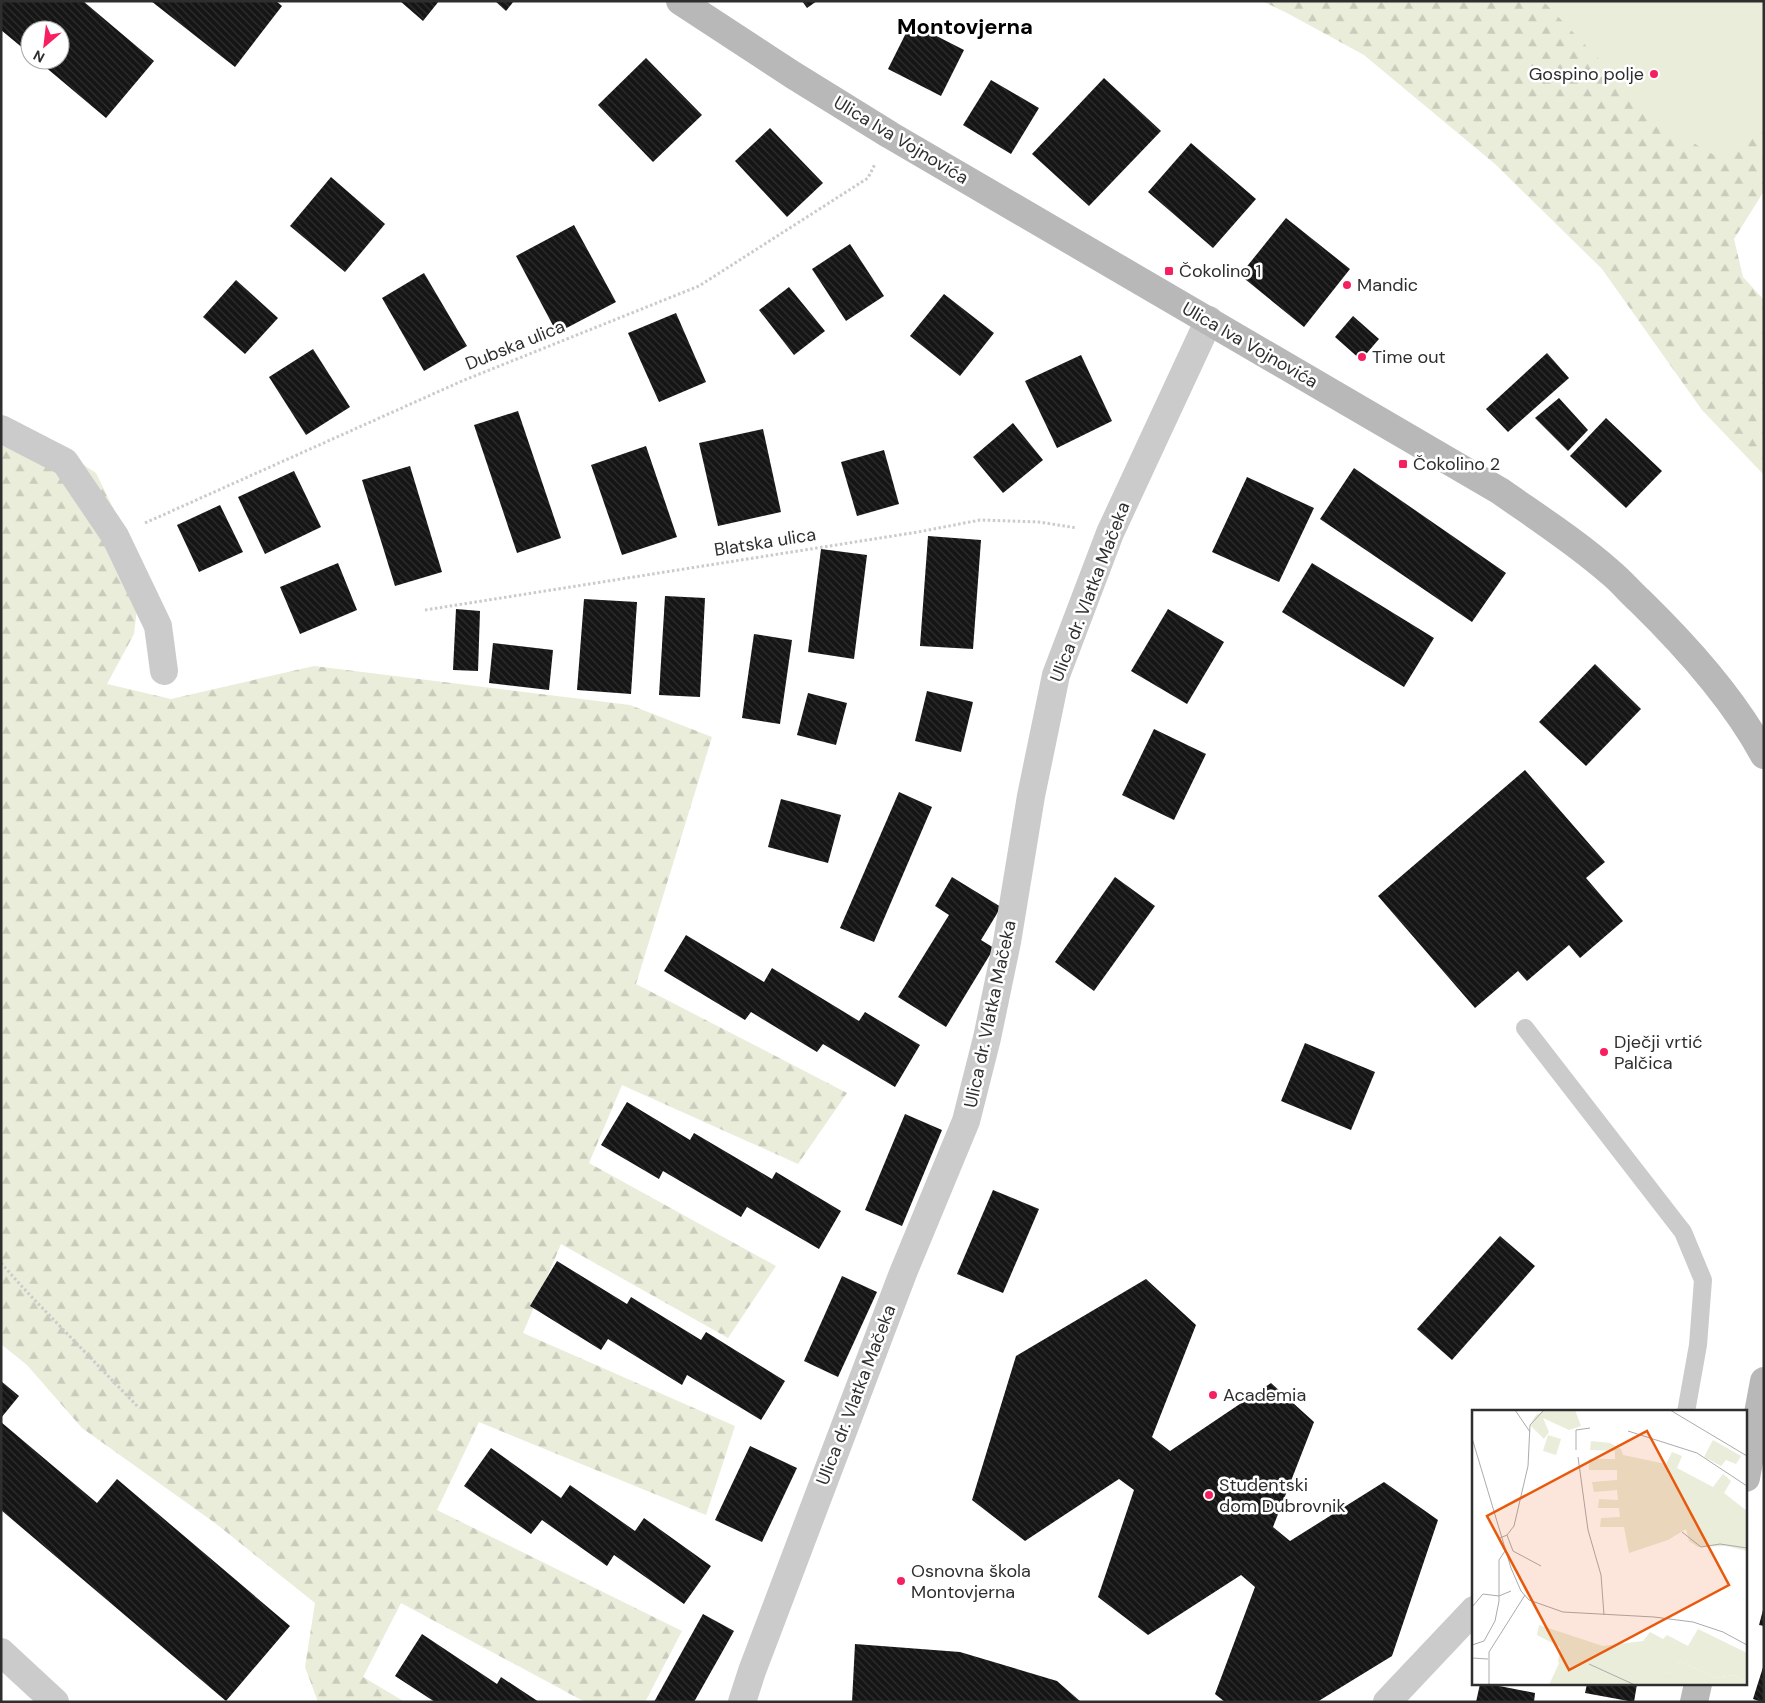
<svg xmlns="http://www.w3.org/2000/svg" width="1765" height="1703" font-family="'DM Sans',sans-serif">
<defs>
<pattern id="forest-firs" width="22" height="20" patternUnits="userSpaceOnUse" patternTransform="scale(1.25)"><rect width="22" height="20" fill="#e9edda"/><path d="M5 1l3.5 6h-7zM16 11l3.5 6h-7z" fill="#c8ccbb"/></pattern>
<pattern id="building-back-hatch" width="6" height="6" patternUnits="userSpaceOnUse" patternTransform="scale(1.25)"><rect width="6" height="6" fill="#151515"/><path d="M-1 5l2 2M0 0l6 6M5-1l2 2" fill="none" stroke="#2f2f2f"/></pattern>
</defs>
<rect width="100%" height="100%" fill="#fff"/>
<path fill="#e9edda" d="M 1462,1 L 1764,1 L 1764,148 L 1688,203 Z"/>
<g fill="url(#forest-firs)">
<path d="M 1262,1 L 1543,1 L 1661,124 L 1714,155 L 1752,138 L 1764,130 L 1764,191 L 1734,239 L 1743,277 L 1764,300 L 1764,475 L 1702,410 L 1602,269 L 1495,164 L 1364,55 L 1287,13 Z"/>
<path d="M 1,416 L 17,422 L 96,473 L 142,567 L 134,634 L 107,684 L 171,699 L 314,666 L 630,705 L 712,737 L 636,984 L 847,1093 L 798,1164 L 622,1085 L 589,1163 L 776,1266 L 728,1338 L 561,1244 L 523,1333 L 735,1426 L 706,1515 L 479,1422 L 437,1510 L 682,1631 L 645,1702 L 585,1702 L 401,1603 L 363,1677 L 405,1702 L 318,1702 L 305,1667 L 315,1603 L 215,1523 L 82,1428 L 27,1365 L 1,1344 Z"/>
</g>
<g fill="url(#building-back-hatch)">
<path d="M 1,1 L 83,1 L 154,61 L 106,118 L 37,60 L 60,60 L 60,30 L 30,30 L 30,54 L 1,30 Z"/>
<path d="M 151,1 L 276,1 L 282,6 L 235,67 Z"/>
<path d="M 400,1 L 439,1 L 423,21 Z"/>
<path d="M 495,1 L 514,1 L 506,11 Z"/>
<path d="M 802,1 L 817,1 L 807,8 Z"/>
<path d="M 911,23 L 964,50 L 941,96 L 888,69 Z"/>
<path d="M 646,58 L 702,115 L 653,162 L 598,105 Z"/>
<path d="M 1104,78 L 1161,131 L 1089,206 L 1032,154 Z"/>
<path d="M 991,80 L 1039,108 L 1011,154 L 963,125 Z"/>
<path d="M 770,128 L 823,183 L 787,217 L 735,161 Z"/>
<path d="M 1191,143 L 1256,199 L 1213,248 L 1148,192 Z"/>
<path d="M 331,177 L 385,224 L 345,272 L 290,226 Z"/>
<path d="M 1286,218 L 1350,269 L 1304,327 L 1240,275 Z"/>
<path d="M 574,225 L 616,302 L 557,333 L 516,256 Z"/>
<path d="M 850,244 L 884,296 L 846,321 L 812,269 Z"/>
<path d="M 424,273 L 467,346 L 424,371 L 382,298 Z"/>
<path d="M 236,280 L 278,318 L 245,354 L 203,317 Z"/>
<path d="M 789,287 L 825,331 L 794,355 L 759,310 Z"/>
<path d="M 944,294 L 994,333 L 960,376 L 910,336 Z"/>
<path d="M 676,313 L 706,382 L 659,402 L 628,333 Z"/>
<path d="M 1353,316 L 1379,339 L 1361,360 L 1335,337 Z"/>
<path d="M 313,349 L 350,407 L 306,435 L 269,377 Z"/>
<path d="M 1547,353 L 1569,378 L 1508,432 L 1486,409 Z"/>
<path d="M 1081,355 L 1112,421 L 1057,448 L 1025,381 Z"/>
<path d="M 1559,398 L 1588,430 L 1568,451 L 1535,418 Z"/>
<path d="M 518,411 L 561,538 L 517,553 L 474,425 Z"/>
<path d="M 1606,418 L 1662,471 L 1626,508 L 1570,456 Z"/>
<path d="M 1013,423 L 1043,460 L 1003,493 L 973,457 Z"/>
<path d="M 763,429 L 781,512 L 718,526 L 699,443 Z"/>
<path d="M 646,446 L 677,537 L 622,555 L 591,465 Z"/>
<path d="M 884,450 L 899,504 L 857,516 L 841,462 Z"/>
<path d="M 410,466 L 442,572 L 395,586 L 362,480 Z"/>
<path d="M 1354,468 L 1506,573 L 1472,622 L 1320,519 Z"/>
<path d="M 294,471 L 321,527 L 265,554 L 238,497 Z"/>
<path d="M 1247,477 L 1314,508 L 1279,582 L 1212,552 Z"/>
<path d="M 220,505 L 243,552 L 199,572 L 177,525 Z"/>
<path d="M 928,536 L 981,540 L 973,649 L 920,646 Z"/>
<path d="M 821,549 L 867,555 L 854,659 L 808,652 Z"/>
<path d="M 338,563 L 357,610 L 300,634 L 280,587 Z"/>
<path d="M 1312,563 L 1434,638 L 1404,687 L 1282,612 Z"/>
<path d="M 665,596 L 705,598 L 700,697 L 659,695 Z"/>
<path d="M 584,599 L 637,602 L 631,694 L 577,690 Z"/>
<path d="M 456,609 L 480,611 L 478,671 L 453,670 Z"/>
<path d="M 1168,609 L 1224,642 L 1187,704 L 1131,671 Z"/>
<path d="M 754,634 L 792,640 L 780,724 L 742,718 Z"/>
<path d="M 493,643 L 553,650 L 549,690 L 489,683 Z"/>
<path d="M 1595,664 L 1641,709 L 1586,766 L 1539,722 Z"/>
<path d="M 927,691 L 973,702 L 961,752 L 915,741 Z"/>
<path d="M 808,693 L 847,703 L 836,745 L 797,735 Z"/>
<path d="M 1154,729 L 1206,754 L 1174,820 L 1122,795 Z"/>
<path d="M 1525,770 L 1605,862 L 1586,878 L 1623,921 L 1580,958 L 1569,945 L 1527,981 L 1518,971 L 1475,1008 L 1378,896 Z"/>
<path d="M 899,792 L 932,807 L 874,942 L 840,928 Z"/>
<path d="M 781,799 L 841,815 L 828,863 L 768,847 Z"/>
<path d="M 952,877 L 1001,907 L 981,940 L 994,948 L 946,1027 L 898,997 L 949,915 L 935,906 Z"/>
<path d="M 1115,877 L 1155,906 L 1094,991 L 1055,962 Z"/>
<path d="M 686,935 L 764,982 L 772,968 L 859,1021 L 865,1012 L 920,1045 L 895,1087 L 823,1044 L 817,1052 L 751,1012 L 745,1020 L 664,971 Z"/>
<path d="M 1305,1043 L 1375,1072 L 1351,1130 L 1281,1101 Z"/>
<path d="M 627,1102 L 690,1140 L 694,1133 L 772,1179 L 776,1172 L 841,1211 L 819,1249 L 747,1207 L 741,1217 L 663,1171 L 659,1179 L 601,1145 Z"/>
<path d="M 905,1114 L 942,1130 L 902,1226 L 865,1210 Z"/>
<path d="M 993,1190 L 1039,1209 L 1003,1293 L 957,1274 Z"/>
<path d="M 1500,1236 L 1535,1266 L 1452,1360 L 1417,1329 Z"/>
<path d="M 557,1261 L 627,1304 L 631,1297 L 701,1340 L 706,1332 L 785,1381 L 761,1420 L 687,1375 L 682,1385 L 608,1339 L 601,1350 L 530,1306 Z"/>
<path d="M 842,1276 L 877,1292 L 838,1377 L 804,1361 Z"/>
<path d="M 1146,1279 L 1196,1325 L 1152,1437 L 1170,1451 L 1271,1383 L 1314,1422 L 1273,1527 L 1290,1541 L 1384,1482 L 1438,1520 L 1392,1656 L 1317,1702 L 1225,1702 L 1215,1694 L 1255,1587 L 1241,1575 L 1148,1635 L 1098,1597 L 1134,1490 L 1119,1479 L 1025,1541 L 972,1500 L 1016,1356 Z"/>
<path d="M 1,1381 L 19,1396 L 1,1418 Z"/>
<path d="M 1,1422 L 97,1503 L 117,1479 L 290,1626 L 226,1701 L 1,1510 Z"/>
<path d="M 750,1446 L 797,1468 L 762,1542 L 715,1520 Z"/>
<path d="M 491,1448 L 561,1498 L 570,1485 L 635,1531 L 644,1518 L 711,1566 L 684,1604 L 614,1555 L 607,1566 L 542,1520 L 531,1534 L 464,1486 Z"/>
<path d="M 1763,1610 L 1764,1610 L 1764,1626 L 1759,1625 Z"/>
<path d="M 703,1614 L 734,1631 L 694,1702 L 654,1702 Z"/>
<path d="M 422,1634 L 497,1684 L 501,1677 L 539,1702 L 435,1702 L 395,1676 Z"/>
<path d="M 855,1644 L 960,1652 L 1057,1681 L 1081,1702 L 852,1702 Z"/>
<path d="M 1764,1664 L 1764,1702 L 1762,1702 L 1753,1699 Z"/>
<path d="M 1480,1684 L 1489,1684 L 1535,1693 L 1534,1702 L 1476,1702 Z"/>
<path d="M 1587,1684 L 1637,1684 L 1634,1702 L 1585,1693 Z"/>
</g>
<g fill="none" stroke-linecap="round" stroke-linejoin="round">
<g stroke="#cbcbcb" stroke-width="3" stroke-dasharray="2.5 2.5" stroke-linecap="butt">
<path d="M 145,523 L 462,381 L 699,286 L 868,178 L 875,164"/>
<path d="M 425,610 L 918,532 L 980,520 L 1039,522 L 1077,528"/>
<path d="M 1,1263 L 26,1291 L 139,1408"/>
</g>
<path stroke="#cbcbcb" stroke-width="18" d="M 1525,1028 L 1683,1232 L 1703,1280 L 1698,1345 L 1686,1412"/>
<g stroke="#cbcbcb" stroke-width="28">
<path d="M 1,429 L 65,462 L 115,536 L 158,626 L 164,671"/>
<path d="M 1,1652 L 55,1702"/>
<path d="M 742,1702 L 752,1671 L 903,1273 L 966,1121 L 987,1038 L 1007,942 L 1031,796 L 1056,675 L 1110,533 L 1209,320"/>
<path d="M 1387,1702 L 1474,1610"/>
</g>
<g stroke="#b8b8b8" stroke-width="28">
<path d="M 680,1 L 793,75 L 890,135 L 1500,491 C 1537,517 1576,542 1610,572 C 1621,581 1630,592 1640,601 C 1687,647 1733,698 1764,755"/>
<path d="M 1746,1478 L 1764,1381"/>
<path d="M 1694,1702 L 1698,1684"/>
</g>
</g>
<g fill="#f61f5f" stroke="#fff" stroke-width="2">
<circle cx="1654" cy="74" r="5"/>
<rect x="1164" y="266" width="10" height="10" rx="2.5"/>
<circle cx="1347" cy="285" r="5"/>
<circle cx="1362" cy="357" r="5"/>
<rect x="1398" y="459" width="10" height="10" rx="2.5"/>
<circle cx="1604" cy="1052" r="5"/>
<circle cx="1213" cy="1395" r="5"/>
<circle cx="1209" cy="1495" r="5"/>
<circle cx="901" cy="1581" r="5"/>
</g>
<g text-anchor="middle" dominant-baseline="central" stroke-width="5" stroke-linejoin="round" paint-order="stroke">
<g font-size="18" fill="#2e2e2e" stroke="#fff" text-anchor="start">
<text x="1644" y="74" text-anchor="end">Gospino polje</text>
<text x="1179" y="271">Čokolino 1</text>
<text x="1357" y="285">Mandic</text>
<text x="1372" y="357">Time out</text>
<text x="1413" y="464">Čokolino 2</text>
<text x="1614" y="1042">Dječji vrtić<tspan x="1614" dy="21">Palčica</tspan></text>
<text x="1223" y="1395">Academia</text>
<text x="1219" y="1485">Studentski<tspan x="1219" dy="21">dom Dubrovnik</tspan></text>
<text x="911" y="1571">Osnovna škola<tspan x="911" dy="21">Montovjerna</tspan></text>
</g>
<g font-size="18" fill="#2e2e2e" stroke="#fff">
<text transform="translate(901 140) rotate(31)">Ulica Iva Vojnovića</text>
<text transform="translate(515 345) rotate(-22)">Dubska ulica</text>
<text transform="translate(1250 345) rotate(30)">Ulica Iva Vojnovića</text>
<text transform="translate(765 542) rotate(-9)">Blatska ulica</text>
<text transform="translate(1090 592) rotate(-69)">Ulica dr. Vlatka Mačeka</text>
<text transform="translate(990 1014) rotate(-78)">Ulica dr. Vlatka Mačeka</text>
<text transform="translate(856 1395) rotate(-69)">Ulica dr. Vlatka Mačeka</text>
</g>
<g font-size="22" font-weight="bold" fill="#000" stroke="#fff">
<text x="965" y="26">Montovjerna</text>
</g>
</g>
<g transform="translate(1472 1410)">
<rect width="275" height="275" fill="#fff"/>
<path d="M 94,238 L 196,263 L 207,251 L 243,268 L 262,265 L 275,271 L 275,275 L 77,275 Z" fill="#e9edda"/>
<path d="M 241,30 L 269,46 L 264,54 L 254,50 L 249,56 L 232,47 ZM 119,31 L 138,33 L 149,39 L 151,45 L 194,54 L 200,42 L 210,46 L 205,58 L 241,77 L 251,64 L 259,71 L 252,83 L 275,101 L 275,141 L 254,136 L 226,137 L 217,131 L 214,119 L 196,130 L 157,143 L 152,117 L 128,117 L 129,108 L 148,107 L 147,98 L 126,98 L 127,89 L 146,90 L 145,80 L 122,82 L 120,72 L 145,70 L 145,60 L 117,60 L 117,49 L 143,49 L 143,41 L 118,40 ZM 67,215 L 131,236 L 171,231 L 178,222 L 191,229 L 195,225 L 216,236 L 226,219 L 275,243 L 275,271 L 262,265 L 243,268 L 207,251 L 196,263 L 156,256 L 147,258 L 144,263 L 101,244 L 94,244 L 89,253 L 86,252 L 88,237 L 65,225 Z" fill="#e9edda"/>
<path d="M 74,0 L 103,0 L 109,16 L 97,20 L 71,8 L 77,22 L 72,29 L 58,15 L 64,5 ZM 76,25 L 89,29 L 84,45 L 71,41 Z" fill="#e9edda"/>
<path fill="none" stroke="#ababab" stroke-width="1" d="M 43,0 L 58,22M 198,0 L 275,46M 156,21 L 225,43 L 275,76M 0,28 L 39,158 L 49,181 L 57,190 L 91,202 L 182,207 L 221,212 L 251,222 L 275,235M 104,40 L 104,20 L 118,18M 106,47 L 116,120 L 129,165 L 132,205M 210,122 L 229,137 L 248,134 L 275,138M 35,125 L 41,141 L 69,156M 28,128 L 35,125 L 42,116 L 56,56 L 58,15 L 72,0M 0,197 L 11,184 L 27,186 L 39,181M 0,235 L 12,231 L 23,211 L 27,191 L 27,150 L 33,141M 0,248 L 16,249M 117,254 L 163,275M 17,275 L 17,242 L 53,185"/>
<path fill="#e8590c" fill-opacity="0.15" stroke="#e8590c" stroke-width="2.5" d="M 175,21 L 257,175 L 97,260 L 15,106 Z"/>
<rect width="275" height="275" fill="none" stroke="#2e2e2e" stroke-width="2.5"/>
</g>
<rect width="1765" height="1703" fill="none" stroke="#2e2e2e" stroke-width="5"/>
<g transform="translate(45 45) rotate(208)"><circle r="24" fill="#ffffff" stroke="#ababab"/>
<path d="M0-4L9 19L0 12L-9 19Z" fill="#f61f5f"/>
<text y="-8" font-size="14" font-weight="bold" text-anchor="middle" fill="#2e2e2e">N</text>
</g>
</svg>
